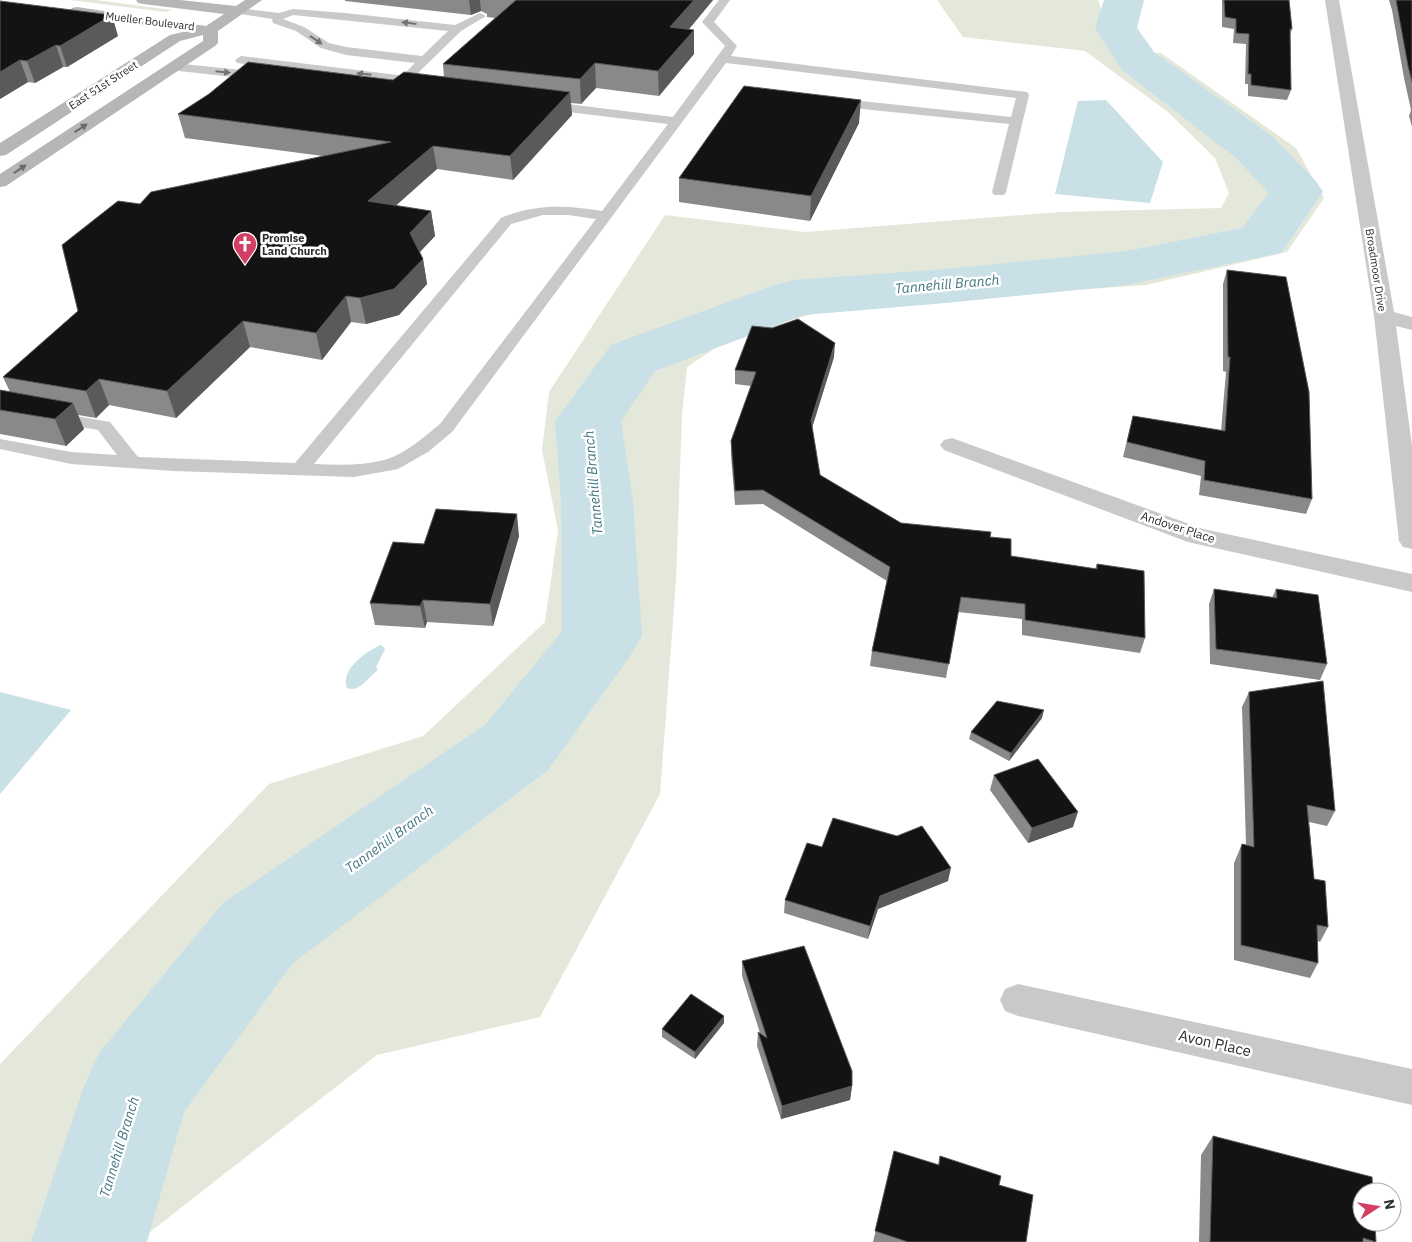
<svg xmlns="http://www.w3.org/2000/svg" width="1412" height="1242" font-family="'IBM Plex Sans',sans-serif">
<rect width="100%" height="100%" fill="#fff"/>
<g fill="#e4e8db">
<path d="M 69,0 L 96,0 L 172,10 L 166,12 Z"/>
<path d="M 937,0 L 1098,0 L 1117,52 L 1161,53 L 1296,148 L 1324,198 L 1287,252 L 1146,285 L 839,307 L 735,335 L 687,367 L 682,415 L 676,581 L 660,794 L 540,1017 L 377,1055 L 137,1242 L 0,1242 L 0,1064 L 269,784 L 423,736 L 545,622 L 558,530 L 542,450 L 549,392 L 665,215 L 805,232 L 1061,212 L 1221,208 L 1229,193 L 1215,158 L 1168,112 L 1085,51 L 963,37 Z"/>
</g>
<g fill="#c8e0e6">
<path d="M 1106,100 L 1163,162 L 1150,203 L 1055,194 L 1078,101 Z"/>
<path d="M 381,645 L 385,649 L 376,667 L 378,670 C 368,677 360,693 347,688 C 340,670 366,651 381,645 Z"/>
<path d="M 0,692 L 71,710 L 0,794 Z"/>
</g>
<g fill="none" stroke-linecap="round" stroke-linejoin="round">
<path fill="#c8e0e6" fill-rule="evenodd" d="M 1104,0 L 1144,0 L 1137,28 L 1154,52 L 1272,136 L 1316,181 L 1323,192 L 1281,253 L 1127,285 L 946,303 L 804,315 L 655,371 L 621,421 L 633,501 L 642,636 L 630,656 L 548,770 L 293,963 L 184,1112 L 147,1242 L 31,1242 L 83,1089 L 99,1053 L 223,903 L 486,724 L 562,631 L 561,501 L 555,421 L 611,345 L 774,285 L 795,280 L 946,269 L 1127,251 L 1242,228 L 1269,193 L 1236,158 L 1122,70 L 1095,28 Z"/>
<g fill="#c9c9c9" fill-rule="evenodd">
<path d="M 719,0 L 730,0 L 714,22 L 737,46 L 731,56 L 1027,92 L 1029,95 L 1006,192 L 1004,195 L 994,195 L 992,192 L 1009,124 L 833,106 L 827,102 L 833,98 L 1011,117 L 1016,98 L 726,63 L 452,432 L 428,452 L 398,469 L 354,477 L 174,471 L 71,464 L 0,449 L 0,439 L 71,452 L 117,455 L 98,430 L 0,413 L 0,403 L 110,422 L 138,457 L 295,463 L 501,218 C 535,204 566,205 602,211 L 668,124 L 543,109 L 538,108 L 537,105 L 538,102 L 543,101 L 673,117 L 725,46 L 702,22 ZM 543,215 L 568,215 L 596,219 L 440,424 C 424,437 404,455 384,460 C 361,466 338,465 314,464 L 511,224 Z"/>
<path d="M 239,8 L 279,13 L 293,9 L 345,13 L 455,25 L 480,13 L 486,16 L 461,31 L 419,72 L 418,78 L 438,90 L 432,94 L 409,83 L 237,63 L 235,60 L 241,56 L 406,76 L 407,71 L 415,63 L 346,55 L 321,48 L 296,31 L 273,23 L 272,19 L 235,13 L 233,11 L 235,9 ZM 293,15 L 448,31 L 422,56 L 346,47 L 329,43 L 304,27 L 283,19 Z"/>
<path d="M 174,63 L 261,72 L 267,76 L 261,80 L 170,70 L 168,67 Z"/>
</g>
<g fill="#c9c9c9" fill-rule="evenodd">
<path d="M 1325,0 L 1339,0 L 1394,312 L 1412,317 L 1412,330 L 1396,326 L 1412,446 L 1412,549 L 1403,547 L 1399,541 L 1374,316 Z"/>
<path d="M 952,438 L 1203,529 L 1412,574 L 1412,592 L 1188,542 L 944,450 L 940,445 L 944,440 Z"/>
<path d="M 1018,984 L 1412,1069 L 1412,1105 L 1018,1016 L 1005,1011 L 1000,1000 L 1005,989 Z"/>
</g>
<path fill="#b6b6b6" fill-rule="evenodd" d="M 136,0 L 180,0 L 236,6 L 245,0 L 262,0 L 218,31 L 218,43 L 215,46 L 6,186 L 0,187 L 0,174 L 203,41 L 203,35 L 180,41 L 6,155 L 0,156 L 0,143 L 170,35 L 187,31 L 77,15 L 72,14 L 70,11 L 72,8 L 77,7 L 206,26 L 224,14 L 143,4 L 138,3 Z"/>
</g>
<g fill="#898989">
<path d="M 345,0 L 713,0 L 688,30 L 694,30 L 694,54 L 659,96 L 596,88 L 581,104 L 571,103 L 572,115 L 513,180 L 437,169 L 395,206 L 431,211 L 435,236 L 420,252 L 423,259 L 427,284 L 399,315 L 366,324 L 351,322 L 322,360 L 250,347 L 176,418 L 109,405 L 96,418 L 78,415 L 84,429 L 66,446 L 0,434 L 0,390 L 10,392 L 3,377 L 78,311 L 140,204 L 323,156 L 185,138 L 178,114 L 393,80 L 444,77 L 443,64 L 495,18 L 487,17 L 487,14 L 481,11 L 471,15 L 345,1 Z"/>
<path d="M 1222,0 L 1289,0 L 1292,29 L 1290,35 L 1291,90 L 1287,100 L 1248,96 L 1248,84 L 1245,84 L 1246,44 L 1233,43 L 1234,29 L 1222,27 Z"/>
<path d="M 1389,0 L 1412,0 L 1412,127 L 1409,116 L 1411,110 L 1404,78 L 1392,10 Z"/>
<path d="M 0,1 L 118,36 L 67,67 L 63,67 L 35,83 L 28,82 L 0,99 Z"/>
<path d="M 859,123 L 810,221 L 679,202 L 679,178 Z"/>
<path d="M 1227,270 L 1312,499 L 1306,514 L 1199,495 L 1201,476 L 1123,457 L 1133,416 L 1221,431 L 1226,372 L 1223,371 L 1223,284 Z"/>
<path d="M 834,357 L 812,428 L 820,475 L 901,523 L 990,537 L 1011,556 L 1095,569 L 1097,564 L 1145,638 L 1140,653 L 1022,635 L 1022,619 L 958,612 L 946,678 L 870,666 L 872,651 L 887,581 L 763,504 L 735,505 L 731,455 L 731,441 L 751,386 L 735,384 L 735,370 Z"/>
<path d="M 519,536 L 493,626 L 427,622 L 425,628 L 375,625 L 370,603 L 424,544 Z"/>
<path d="M 1214,589 L 1272,598 L 1276,589 L 1327,664 L 1320,680 L 1210,664 L 1209,604 Z"/>
<path d="M 1249,692 L 1335,811 L 1327,826 L 1309,822 L 1314,879 L 1328,927 L 1320,942 L 1318,941 L 1318,963 L 1310,978 L 1234,960 L 1234,863 L 1242,844 L 1246,845 L 1242,707 Z"/>
<path d="M 1042,718 L 1009,761 L 969,739 L 971,732 Z"/>
<path d="M 994,775 L 1073,827 L 1028,843 L 990,790 Z"/>
<path d="M 822,847 L 948,881 L 878,909 L 868,939 L 784,913 L 785,900 Z"/>
<path d="M 742,961 L 852,1086 L 850,1100 L 781,1119 L 757,1046 L 758,1032 L 760,1033 L 742,976 Z"/>
<path d="M 724,1016 L 724,1023 L 695,1059 L 662,1037 L 662,1029 Z"/>
<path d="M 1213,1136 L 1376,1242 L 1199,1242 L 1201,1155 Z"/>
<path d="M 894,1151 L 938,1165 L 940,1156 L 999,1185 L 1026,1242 L 873,1242 Z"/>
</g>
<g fill="#5a5a5a">
<path d="M 469,0 L 480,0 L 481,11 L 471,15 Z"/>
<path d="M 694,0 L 713,0 L 671,51 L 670,27 Z"/>
<path d="M 112,15 L 118,36 L 67,67 L 60,46 Z"/>
<path d="M 694,30 L 694,54 L 659,96 L 658,71 Z"/>
<path d="M 56,45 L 63,67 L 35,83 L 27,61 Z"/>
<path d="M 20,60 L 28,82 L 0,99 L 0,72 Z"/>
<path d="M 595,63 L 596,88 L 581,104 L 580,79 Z"/>
<path d="M 570,92 L 572,115 L 513,180 L 510,156 Z"/>
<path d="M 861,100 L 859,123 L 810,221 L 811,196 Z"/>
<path d="M 433,146 L 437,169 L 373,226 L 368,201 Z"/>
<path d="M 431,211 L 435,236 L 414,258 L 410,233 Z"/>
<path d="M 423,259 L 427,284 L 399,315 L 366,324 L 360,298 Z"/>
<path d="M 346,296 L 351,322 L 322,360 L 316,333 Z"/>
<path d="M 243,321 L 250,347 L 176,418 L 167,391 Z"/>
<path d="M 835,343 L 834,357 L 810,434 L 811,420 Z"/>
<path d="M 99,379 L 109,405 L 96,418 L 86,391 Z"/>
<path d="M 73,403 L 84,429 L 66,446 L 55,419 Z"/>
<path d="M 517,514 L 519,536 L 493,626 L 490,604 Z"/>
<path d="M 423,600 L 427,622 L 425,628 L 420,606 Z"/>
<path d="M 1044,710 L 1042,718 L 1009,761 L 1011,753 Z"/>
<path d="M 1078,812 L 1073,827 L 1028,843 L 1032,828 Z"/>
<path d="M 951,868 L 948,881 L 878,909 L 868,939 L 870,926 L 880,896 Z"/>
<path d="M 724,1016 L 724,1023 L 695,1059 L 695,1052 Z"/>
<path d="M 852,1086 L 850,1100 L 781,1119 L 782,1106 Z"/>
</g>
<g fill="#131313" stroke="#5a5a5a">
<path d="M 516,0 L 694,0 L 670,27 L 694,30 L 658,71 L 595,63 L 580,79 L 443,64 Z"/>
<path d="M 1224,0 L 1289,0 L 1292,29 L 1290,29 L 1291,90 L 1251,85 L 1251,74 L 1248,74 L 1249,34 L 1236,33 L 1236,19 L 1225,17 Z"/>
<path d="M 1396,0 L 1412,0 L 1412,82 L 1408,66 Z"/>
<path d="M 0,1 L 112,15 L 60,46 L 56,45 L 27,61 L 20,60 L 0,72 Z"/>
<path d="M 248,62 L 393,80 L 404,72 L 570,92 L 510,156 L 433,146 L 368,201 L 431,211 L 410,233 L 423,259 L 394,289 L 360,298 L 346,296 L 316,333 L 243,321 L 167,391 L 99,379 L 86,391 L 3,377 L 78,311 L 62,245 L 118,201 L 140,204 L 151,192 L 391,142 L 178,114 L 209,94 Z"/>
<path d="M 744,86 L 861,100 L 811,196 L 679,178 Z"/>
<path d="M 1227,270 L 1286,277 L 1309,392 L 1312,499 L 1204,480 L 1205,461 L 1127,442 L 1133,416 L 1225,431 L 1230,357 L 1228,357 Z"/>
<path d="M 798,319 L 835,343 L 811,420 L 820,475 L 901,523 L 991,532 L 990,537 L 1011,539 L 1011,556 L 1097,569 L 1097,564 L 1144,571 L 1145,638 L 1025,620 L 1025,604 L 961,597 L 949,664 L 872,651 L 890,567 L 763,490 L 735,491 L 731,441 L 756,372 L 735,370 L 752,326 L 772,328 Z"/>
<path d="M 0,390 L 73,403 L 55,419 L 0,410 Z"/>
<path d="M 436,509 L 517,514 L 490,604 L 423,600 L 420,606 L 370,603 L 393,542 L 424,544 Z"/>
<path d="M 1214,589 L 1277,598 L 1276,589 L 1318,595 L 1327,664 L 1216,649 Z"/>
<path d="M 1323,681 L 1335,811 L 1307,805 L 1314,879 L 1325,881 L 1328,927 L 1317,925 L 1318,963 L 1241,945 L 1241,848 L 1242,844 L 1254,847 L 1249,692 Z"/>
<path d="M 997,701 L 1044,710 L 1011,753 L 971,732 Z"/>
<path d="M 1038,759 L 1078,812 L 1032,828 L 994,775 Z"/>
<path d="M 833,818 L 897,836 L 922,826 L 951,868 L 880,896 L 870,926 L 785,900 L 807,843 L 822,847 Z"/>
<path d="M 804,946 L 852,1071 L 852,1086 L 782,1106 L 758,1032 L 767,1038 L 742,961 Z"/>
<path d="M 691,994 L 724,1016 L 695,1052 L 662,1029 Z"/>
<path d="M 1213,1136 L 1372,1177 L 1373,1192 L 1362,1192 L 1362,1222 L 1375,1222 L 1376,1242 L 1363,1238 L 1363,1242 L 1210,1242 Z"/>
<path d="M 894,1151 L 939,1165 L 940,1156 L 1001,1176 L 999,1185 L 1033,1195 L 1026,1242 L 908,1242 L 875,1231 Z"/>
</g>
<defs><path id="oneway-solid" d="M-6-.8H1V-3.2L6.5 0L1 3.2V.8H-6Z" transform="scale(1.25)"/></defs>
<g fill="#737373">
<use href="#oneway-solid" transform="translate(409 23) rotate(-173)"/>
<use href="#oneway-solid" transform="translate(316 40) rotate(34)"/>
<use href="#oneway-solid" transform="translate(223 72) rotate(6)"/>
<use href="#oneway-solid" transform="translate(364 74) rotate(-174)"/>
</g>
<g fill="#6a6a6a">
<use href="#oneway-solid" transform="translate(81 128) rotate(-33)"/>
<use href="#oneway-solid" transform="translate(20 169) rotate(-34)"/>
</g>
<defs>
<g id="church-pin" transform="scale(1.25)"><path d="M0 17L-7.5 6A9.5 9.5 0 1 1 7.5 6Z" fill="#d14063" stroke="#fff"/><path d="M-1.2-6h2.4v3.5h3.3v2.4h-3.3V6h-2.4V-.1h-3.3v-2.4h3.3Z" fill="#fff"/></g>
</defs>
<g fill-rule="evenodd">
<use href="#church-pin" x="245" y="244"/>
</g>
<g text-anchor="middle" dominant-baseline="central" stroke-width="5" stroke-linejoin="round" paint-order="stroke">
<g font-size="11" fill="#2c2c2c" stroke="#fff">
<text transform="translate(150 21) rotate(7)">Mueller Boulevard</text>
<text transform="translate(103 85) rotate(-33)">East 51st Street</text>
<text transform="translate(1376 270) rotate(81)">Broadmoor Drive</text>
</g>
<g font-size="11" font-weight="bold" fill="#2c2c2c" stroke="#fff" text-anchor="start">
<text x="262" y="238">Promise<tspan x="262" dy="13">Land Church</tspan></text>
</g>
<g font-size="12" fill="#2c2c2c" stroke="#fff">
<text transform="translate(1178 527) rotate(18)">Andover Place</text>
</g>
<g font-size="14" font-style="italic" fill="#437684" stroke="#fff">
<text transform="translate(947 284) rotate(-5)">Tannehill Branch</text>
<text transform="translate(593 483) rotate(-95)">Tannehill Branch</text>
<text transform="translate(389 839) rotate(-36)">Tannehill Branch</text>
<text transform="translate(119 1147) rotate(-73)">Tannehill Branch</text>
</g>
<g font-size="15" fill="#2c2c2c" stroke="#fff">
<text transform="translate(1215 1043) rotate(13)">Avon Place</text>
</g>
</g>
<g transform="translate(1377 1207) rotate(78)"><circle r="24" fill="#ffffff" stroke="#ababab"/>
<path d="M0-4L9 19L0 12L-9 19Z" fill="#d14063"/>
<text y="-8" font-size="14" font-weight="bold" text-anchor="middle" fill="#2c2c2c">N</text>
</g>
</svg>
